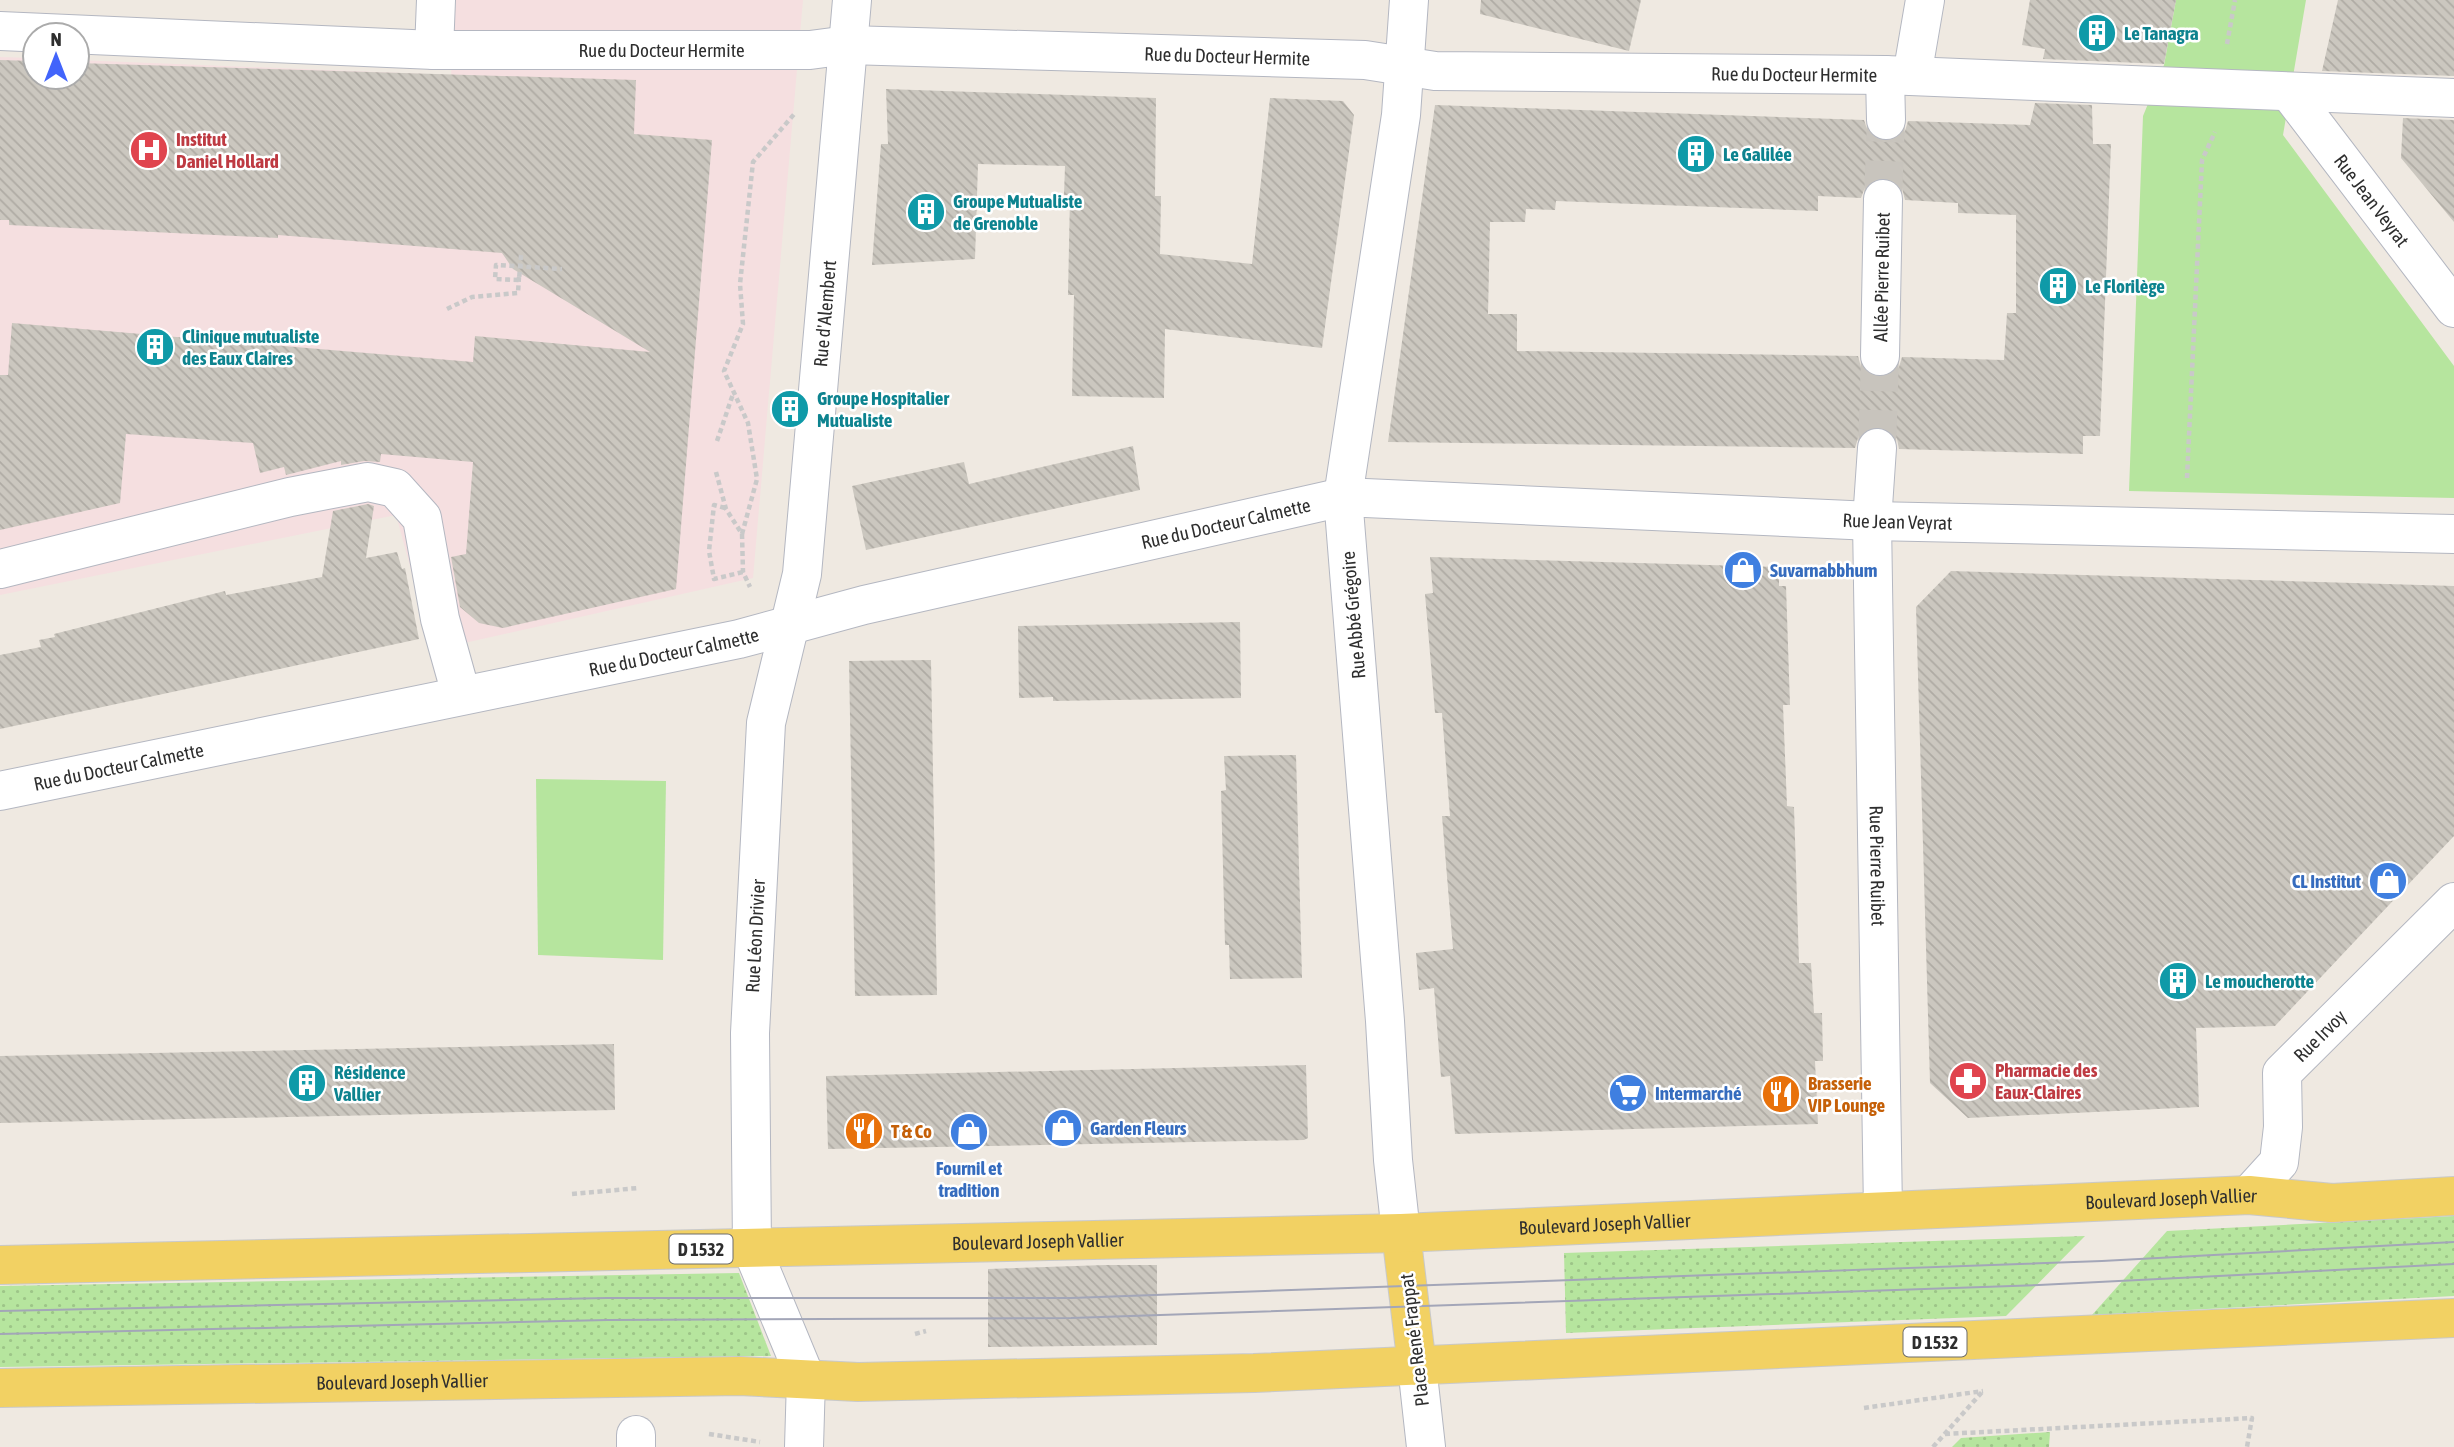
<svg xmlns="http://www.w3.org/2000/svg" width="2454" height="1447" font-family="'Asap Condensed',sans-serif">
<defs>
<pattern id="grass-dots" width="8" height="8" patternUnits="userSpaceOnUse" patternTransform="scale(1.75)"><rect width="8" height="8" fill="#b6e59e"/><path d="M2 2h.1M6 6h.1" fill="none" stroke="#9dc588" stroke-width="1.8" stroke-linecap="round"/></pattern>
<pattern id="building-back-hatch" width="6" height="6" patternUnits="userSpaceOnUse" patternTransform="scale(1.75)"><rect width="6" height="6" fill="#cbc7bf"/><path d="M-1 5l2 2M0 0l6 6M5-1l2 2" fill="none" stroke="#afaba4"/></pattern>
</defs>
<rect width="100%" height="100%" fill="#efe9e1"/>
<path fill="#f5dfe0" d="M 456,0 L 803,0 L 753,578 L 433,650 L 396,515 L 0,595 L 0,57 L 35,58 L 35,77 L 77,77 L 77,60 L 451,75 Z"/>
<g fill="url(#grass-dots)">
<path d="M 2454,1216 L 2454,1296 L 2092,1315 L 2167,1231 Z"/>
<path d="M 2085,1236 L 2006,1316 L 1566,1333 L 1564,1253 Z"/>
<path d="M 739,1273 L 771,1356 L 0,1367 L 0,1286 Z"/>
<path d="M 2050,1432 L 2049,1447 L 1952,1447 L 1961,1438 Z"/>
</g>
<g fill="#b6e59e">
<path d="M 2176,0 L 2306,0 L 2283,135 L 2454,366 L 2454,498 L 2129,491 L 2143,116 L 2164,65 Z"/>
<path d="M 536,779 L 666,781 L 663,960 L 538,955 Z"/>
</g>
<g fill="url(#building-back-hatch)" fill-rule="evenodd">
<path d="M 1481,0 L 1641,0 L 1629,51 L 1480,14 Z"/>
<path d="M 2030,0 L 2176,0 L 2164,64 L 2043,59 L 2045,49 L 2022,45 Z"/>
<path d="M 2338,0 L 2454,0 L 2454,76 L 2322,71 Z"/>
<path d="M 0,60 L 35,61 L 35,77 L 77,77 L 77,63 L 636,80 L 634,134 L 712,140 L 676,589 L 503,628 L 479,623 L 460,607 L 451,557 L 466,554 L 473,462 L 381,454 L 380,462 L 364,461 L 341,465 L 341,461 L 286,475 L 284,467 L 260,473 L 253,443 L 126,434 L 120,503 L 0,530 L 0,375 L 8,375 L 12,323 L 473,362 L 475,336 L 650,352 L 513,269 L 502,253 L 278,235 L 278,238 L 9,225 L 9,220 L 0,220 Z"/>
<path d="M 886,89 L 1156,98 L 1155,196 L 1161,196 L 1160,254 L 1252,264 L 1270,98 L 1343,101 L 1354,115 L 1322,348 L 1165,329 L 1164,398 L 1072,396 L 1074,295 L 1068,295 L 1070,195 L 1064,195 L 1065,166 L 978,164 L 975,259 L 872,265 L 881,144 L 888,144 Z"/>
<path d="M 2035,103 L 2092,105 L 2093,144 L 2111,144 L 2100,436 L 2083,436 L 2083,454 L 1899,449 L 1897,439 L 1890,430 L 1878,426 L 1867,429 L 1859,435 L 1855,448 L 1388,442 L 1435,105 L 1864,120 L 1868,132 L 1875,139 L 1886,142 L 1898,138 L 1905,131 L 1908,121 L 2030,125 ZM 1883,177 L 1894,180 L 1902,188 L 1905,200 L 1958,203 L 1958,213 L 2016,215 L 2016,313 L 2007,313 L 2004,360 L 1902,357 L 1899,367 L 1891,375 L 1879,378 L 1868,374 L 1861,367 L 1858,356 L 1517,351 L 1517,314 L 1488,314 L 1490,222 L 1525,222 L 1526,209 L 1555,210 L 1556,201 L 1818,211 L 1818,196 L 1861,198 L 1865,187 L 1872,180 Z"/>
<path d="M 2403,118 L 2454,120 L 2454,222 L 2401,158 Z"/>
<path d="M 1133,446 L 1140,490 L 866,550 L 852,486 L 964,462 L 969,484 Z"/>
<path d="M 368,504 L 374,506 L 366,558 L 397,552 L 402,569 L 405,568 L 419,639 L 0,729 L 0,655 L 41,647 L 39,640 L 55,637 L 54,634 L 225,591 L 226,595 L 322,577 L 333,511 Z"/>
<path d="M 1430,557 L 1779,567 L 1779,586 L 1786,586 L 1790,705 L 1783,705 L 1787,806 L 1794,807 L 1799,963 L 1811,963 L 1814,1013 L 1822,1013 L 1823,1061 L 1815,1061 L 1818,1124 L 1455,1134 L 1450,1076 L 1441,1077 L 1434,988 L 1419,990 L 1416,953 L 1453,949 L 1442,816 L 1450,816 L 1442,713 L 1435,713 L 1425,594 L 1433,593 Z"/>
<path d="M 1951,571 L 2454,586 L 2454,836 L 2275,1026 L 2196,1028 L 2199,1107 L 1968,1118 L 1930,1083 L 1916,607 Z"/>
<path d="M 1240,622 L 1241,698 L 1053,701 L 1053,697 L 1019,698 L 1018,626 Z"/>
<path d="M 931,660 L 937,995 L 855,996 L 849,661 Z"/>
<path d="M 1296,755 L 1302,978 L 1230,979 L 1229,945 L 1225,945 L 1221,791 L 1226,790 L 1224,756 Z"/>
<path d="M 614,1044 L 615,1110 L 0,1123 L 0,1056 Z"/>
<path d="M 1306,1065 L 1308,1138 L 1304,1140 L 828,1149 L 826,1076 Z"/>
<path d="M 1105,1265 L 1157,1265 L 1157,1345 L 988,1347 L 988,1269 Z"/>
</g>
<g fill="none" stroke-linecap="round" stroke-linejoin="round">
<g stroke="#c8c4bd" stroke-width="38" stroke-dasharray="38 19" stroke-linecap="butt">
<path d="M 1883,199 L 1886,120"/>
<path d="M 1877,448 L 1880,356"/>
</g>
<g stroke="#b4b7c1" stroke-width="40">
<g id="minor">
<path id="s1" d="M 0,31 L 434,50 L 810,50 L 848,45 L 1365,60 L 1435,71 L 1885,75 L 2454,98"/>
<path d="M 434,50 L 436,0"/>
<path d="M 1885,75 L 1886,120"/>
<path d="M 1912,76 L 1925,0"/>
<path id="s2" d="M 2290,93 L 2454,308"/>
<path id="s3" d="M 1880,356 L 1883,199"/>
<path id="s4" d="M 1877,448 L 1872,521 L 1883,1211"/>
<path d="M 0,569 L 290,497 L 368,482 L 395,488 L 422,518 L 440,619 L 461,694"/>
<path id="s5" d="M 0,791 L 739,639 L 864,605 L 1343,497 L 1872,521 L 2454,534"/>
<path id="s6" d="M 2249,1195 L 2279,1162 L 2283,1127 L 2282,1073 L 2454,902"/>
<path d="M 1401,1233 L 1393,1160 L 1385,1021 L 1343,497 L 1401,115 L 1409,0"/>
<path d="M 1417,1366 L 1426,1447"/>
<path d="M 636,1435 L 636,1447"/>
<path id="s7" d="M 804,1447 L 806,1379 L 752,1249 L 750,1033 L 766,723 L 802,574 L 852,0"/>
</g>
</g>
<g stroke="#c9c9c9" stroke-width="40">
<g id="major">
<path d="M 1401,1233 L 1417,1366"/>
<path id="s8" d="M 0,1265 L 1401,1233 L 2249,1195 L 2332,1203 L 2454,1196"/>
<path id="s9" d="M 0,1388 L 740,1376 L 858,1382 L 1254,1373 L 2454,1318"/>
</g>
</g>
<g stroke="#c9c9c9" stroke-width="4.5" stroke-dasharray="5 3.5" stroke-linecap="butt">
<path d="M 2227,44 L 2235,0"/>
<path d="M 521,255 L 519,280 L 495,279 L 496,265 L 562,269"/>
<path d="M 447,309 L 472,297 L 518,293 L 519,277"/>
<path d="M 717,441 L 733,394"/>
<path d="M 716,472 L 726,509 L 742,534 L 743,572 L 750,587"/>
<path d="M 2187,478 L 2202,160 L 2215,132"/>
<path d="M 725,508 L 714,505 L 709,551 L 714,579 L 743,572"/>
<path d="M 742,534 L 757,479 L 748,423 L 724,371 L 743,324 L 740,284 L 753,162 L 796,112"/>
<path d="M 572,1194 L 638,1188"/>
<path d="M 915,1334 L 926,1331"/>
<path d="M 1864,1408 L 1983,1391"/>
<path d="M 709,1434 L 760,1442"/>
<path d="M 1945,1434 L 2252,1418 L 2247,1447"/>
<path d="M 1933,1447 L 1983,1391"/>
</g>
<use href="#minor" stroke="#fff" stroke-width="38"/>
<use href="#major" stroke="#f2d163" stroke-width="38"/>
<g stroke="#a3a6b8" stroke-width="2">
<path d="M 0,1311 L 607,1298 L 1071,1298 L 2102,1261 L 2454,1242"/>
<path d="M 0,1334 L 607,1320 L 1071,1318 L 2039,1285 L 2454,1264"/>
</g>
</g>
<defs>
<g id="building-disc" transform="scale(2.0125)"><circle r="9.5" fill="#0f9aa8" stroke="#fff"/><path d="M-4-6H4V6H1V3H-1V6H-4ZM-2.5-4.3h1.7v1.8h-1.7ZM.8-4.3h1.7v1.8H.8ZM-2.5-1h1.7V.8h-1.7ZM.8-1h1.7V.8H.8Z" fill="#fff"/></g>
<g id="hospital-disc" transform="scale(2.0125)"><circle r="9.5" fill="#e0444e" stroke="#fff"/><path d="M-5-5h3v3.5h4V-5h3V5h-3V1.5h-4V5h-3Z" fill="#fff"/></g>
<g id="shop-disc" transform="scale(2.0125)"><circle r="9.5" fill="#3f7fe0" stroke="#fff"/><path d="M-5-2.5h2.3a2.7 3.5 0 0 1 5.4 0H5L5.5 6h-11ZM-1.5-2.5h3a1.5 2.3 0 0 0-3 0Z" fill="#fff"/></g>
<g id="pharmacy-disc" transform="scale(2.0125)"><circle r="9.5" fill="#e0444e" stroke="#fff"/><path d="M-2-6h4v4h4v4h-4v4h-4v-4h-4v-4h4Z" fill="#fff"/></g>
<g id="supermarket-disc" transform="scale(2.0125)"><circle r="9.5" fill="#3f7fe0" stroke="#fff"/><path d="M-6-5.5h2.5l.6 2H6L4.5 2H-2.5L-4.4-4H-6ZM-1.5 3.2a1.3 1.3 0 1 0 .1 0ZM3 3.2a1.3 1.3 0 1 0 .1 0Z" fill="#fff"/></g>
<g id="restaurant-disc" transform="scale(2.0125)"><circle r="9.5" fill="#e8710a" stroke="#fff"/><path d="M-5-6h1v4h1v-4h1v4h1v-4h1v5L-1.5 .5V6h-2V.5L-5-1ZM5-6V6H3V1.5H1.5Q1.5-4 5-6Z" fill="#fff"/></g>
</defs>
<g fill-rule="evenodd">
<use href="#building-disc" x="2097" y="33"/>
<use href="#hospital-disc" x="149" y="150"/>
<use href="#building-disc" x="1696" y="154"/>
<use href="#building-disc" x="926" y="212"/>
<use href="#building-disc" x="2058" y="286"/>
<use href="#building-disc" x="155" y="347"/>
<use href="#building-disc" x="790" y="409"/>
<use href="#shop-disc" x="1743" y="570"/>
<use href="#shop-disc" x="2388" y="881"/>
<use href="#building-disc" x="2178" y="981"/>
<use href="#pharmacy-disc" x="1968" y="1081"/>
<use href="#building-disc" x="307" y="1083"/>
<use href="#supermarket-disc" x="1628" y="1093"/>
<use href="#restaurant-disc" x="1781" y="1094"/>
<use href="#shop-disc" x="1063" y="1128"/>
<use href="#restaurant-disc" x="864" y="1131"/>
<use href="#shop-disc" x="969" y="1132"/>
</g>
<g text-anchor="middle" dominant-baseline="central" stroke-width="5" stroke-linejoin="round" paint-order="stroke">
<g fill="#fff" stroke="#6d6d6d" stroke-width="2">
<rect x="669.5" y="1234.5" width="63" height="29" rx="5"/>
<rect x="1903.5" y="1327.5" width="63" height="29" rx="5"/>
</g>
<g font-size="18" font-weight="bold" fill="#2e2e2e">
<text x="701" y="1249">D 1532</text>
<text x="1935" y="1342">D 1532</text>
</g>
<g font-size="19" font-weight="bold" fill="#0d838f" stroke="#fff" text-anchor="start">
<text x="2124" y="33">Le Tanagra</text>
<text x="1723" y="154">Le Galilée</text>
<text x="953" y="201">Groupe Mutualiste<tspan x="953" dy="22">de Grenoble</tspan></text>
<text x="2085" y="286">Le Florilège</text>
<text x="182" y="336">Clinique mutualiste<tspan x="182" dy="22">des Eaux Claires</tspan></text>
<text x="817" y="398">Groupe Hospitalier<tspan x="817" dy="22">Mutualiste</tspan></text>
<text x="2205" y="981">Le moucherotte</text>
<text x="334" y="1072">Résidence<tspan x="334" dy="22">Vallier</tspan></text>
</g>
<g font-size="19" fill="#2e2e2e" stroke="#fff">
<text stroke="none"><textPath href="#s1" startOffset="662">Rue du Docteur Hermite</textPath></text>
<text stroke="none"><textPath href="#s1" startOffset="1228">Rue du Docteur Hermite</textPath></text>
<text stroke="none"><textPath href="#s1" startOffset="1796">Rue du Docteur Hermite</textPath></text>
<text stroke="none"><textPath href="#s2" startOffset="135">Rue Jean Veyrat</textPath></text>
<text stroke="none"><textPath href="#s3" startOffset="79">Allée Pierre Ruibet</textPath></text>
<text stroke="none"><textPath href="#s7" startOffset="1150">Rue d'Alembert</textPath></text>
<text stroke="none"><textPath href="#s5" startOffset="1930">Rue Jean Veyrat</textPath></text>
<text stroke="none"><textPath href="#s5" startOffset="1255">Rue du Docteur Calmette</textPath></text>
<text transform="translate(1353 615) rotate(-95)">Rue Abbé Grégoire</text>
<text stroke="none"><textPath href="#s5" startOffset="688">Rue du Docteur Calmette</textPath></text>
<text stroke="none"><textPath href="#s5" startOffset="121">Rue du Docteur Calmette</textPath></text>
<text stroke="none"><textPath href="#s4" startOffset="418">Rue Pierre Ruibet</textPath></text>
<text stroke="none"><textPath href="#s7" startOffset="522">Rue Léon Drivier</textPath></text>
<text stroke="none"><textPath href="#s6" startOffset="187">Rue Irvoy</textPath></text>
<text stroke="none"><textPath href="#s8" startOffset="2172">Boulevard Joseph Vallier</textPath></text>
<text stroke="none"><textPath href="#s8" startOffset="1605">Boulevard Joseph Vallier</textPath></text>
<text stroke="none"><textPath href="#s8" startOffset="1038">Boulevard Joseph Vallier</textPath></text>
<text transform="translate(1414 1340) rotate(-97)">Place René Frappat</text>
<text stroke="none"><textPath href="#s9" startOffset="402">Boulevard Joseph Vallier</textPath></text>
</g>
<g font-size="19" font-weight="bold" fill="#be3a42" stroke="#fff" text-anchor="start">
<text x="176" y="139">Institut<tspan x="176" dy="22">Daniel Hollard</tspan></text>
<text x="1995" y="1070">Pharmacie des<tspan x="1995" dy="22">Eaux-Claires</tspan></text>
</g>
<g font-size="19" font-weight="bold" fill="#366cbe" stroke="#fff" text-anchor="start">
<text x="1770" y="570">Suvarnabbhum</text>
<text x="2361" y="881" text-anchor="end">CL Institut</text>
<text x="1655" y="1093">Intermarché</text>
<text x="1090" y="1128">Garden Fleurs</text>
<text x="969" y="1168" text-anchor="middle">Fournil et<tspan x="969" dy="22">tradition</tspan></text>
</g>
<g font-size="19" font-weight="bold" fill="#c56008" stroke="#fff" text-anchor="start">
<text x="1808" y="1083">Brasserie<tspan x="1808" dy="22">VIP Lounge</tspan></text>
<text x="891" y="1131">T &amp; Co</text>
</g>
</g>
<g transform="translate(56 56)"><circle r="33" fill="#ffffff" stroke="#ababab" stroke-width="2"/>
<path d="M0-5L12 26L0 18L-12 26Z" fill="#4264fb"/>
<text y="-10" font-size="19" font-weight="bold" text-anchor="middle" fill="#2e2e2e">N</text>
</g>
</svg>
